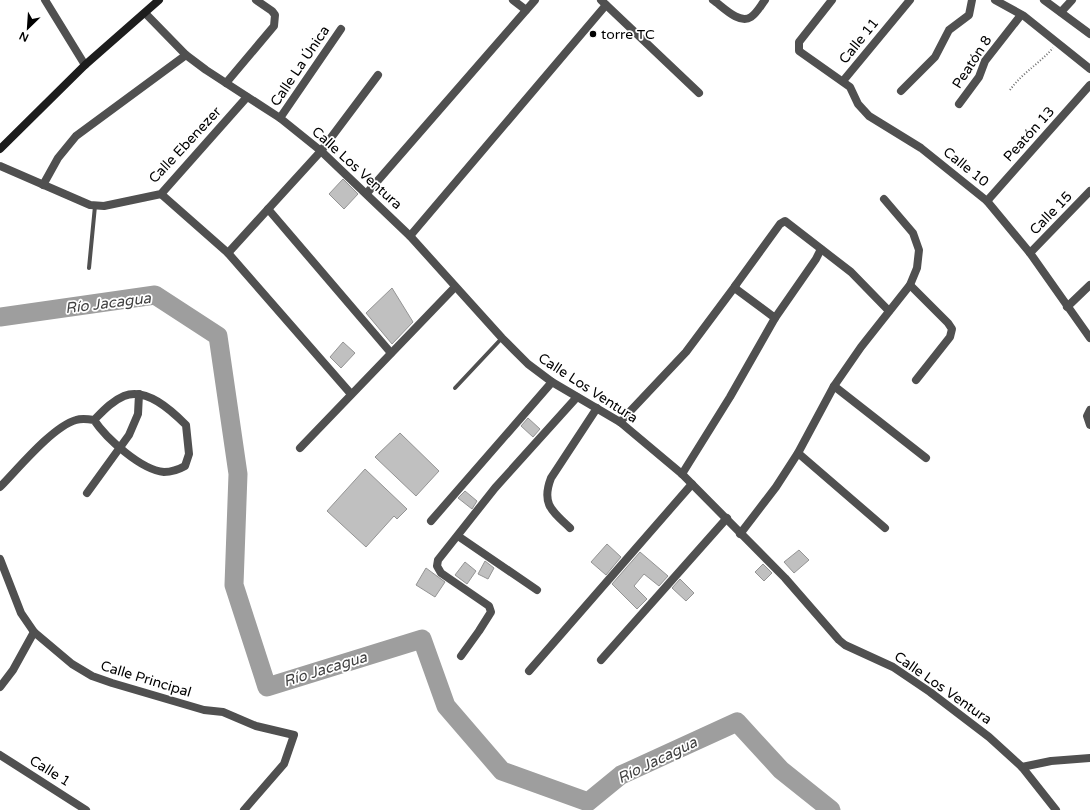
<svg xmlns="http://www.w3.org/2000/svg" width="1090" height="810" font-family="'Varela Round',sans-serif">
<rect width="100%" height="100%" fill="#fff"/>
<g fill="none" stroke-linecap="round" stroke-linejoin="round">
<path stroke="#9e9e9e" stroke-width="19" d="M 0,317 L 155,295 L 218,336 L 238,474 L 234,585 L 267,687 L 422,639 L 446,706 L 502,771 L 588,802 L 621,775 L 737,722 L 781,770 L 831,810"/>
</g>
<g fill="#c0c0c0" stroke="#949494">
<path d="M 343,179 L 358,194 L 344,209 L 329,194 Z"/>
<path d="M 392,288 L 413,322 L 392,344 L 366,313 Z"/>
<path d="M 343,342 L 355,353 L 341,368 L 330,357 Z"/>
<path d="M 528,418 L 540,429 L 533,437 L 521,426 Z"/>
<path d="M 400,433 L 439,471 L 416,496 L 375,457 Z"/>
<path d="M 365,469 L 407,509 L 397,519 L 394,516 L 366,547 L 327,511 Z"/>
<path d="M 465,491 L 477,501 L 472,509 L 458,498 Z"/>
<path d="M 607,544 L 621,557 L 606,575 L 591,562 Z"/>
<path d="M 799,550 L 809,560 L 794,573 L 784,562 Z"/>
<path d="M 640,552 L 668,576 L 659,586 L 644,574 L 634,586 L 647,599 L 637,609 L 612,584 Z"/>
<path d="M 485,561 L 494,568 L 488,579 L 478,574 Z"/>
<path d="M 465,562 L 476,571 L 467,584 L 455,575 Z"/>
<path d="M 763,564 L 772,573 L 764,581 L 755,572 Z"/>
<path d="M 426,568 L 445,582 L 435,597 L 416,585 Z"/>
<path d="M 680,579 L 694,593 L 686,601 L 672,588 Z"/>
</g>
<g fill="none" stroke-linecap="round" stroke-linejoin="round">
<path stroke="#727272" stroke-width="2" stroke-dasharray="1 2" stroke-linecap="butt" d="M 1010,90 C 1022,73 1039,64 1053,48"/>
<g stroke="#505050" stroke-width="4">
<path d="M 89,268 L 95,206"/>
<path d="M 455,388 L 502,338"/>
</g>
<g stroke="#505050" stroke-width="8">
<path d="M 45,0 L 85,65"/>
<path d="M 513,0 L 526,10"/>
<path d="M 601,0 L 699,93"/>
<path d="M 713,0 C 722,6 739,25 751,17 C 757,13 761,5 765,0"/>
<path d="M 832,0 L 799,42 L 799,51 L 850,87 L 858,104 L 869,116 L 921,148 L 987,201 L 1030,253 L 1090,338"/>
<path d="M 995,0 L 1024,16 L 1090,69"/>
<path d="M 1044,0 L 1090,34"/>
<path d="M 1061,12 L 1072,0"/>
<path d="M 145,13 L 186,55 L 206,70 L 280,118 L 321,151 L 410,236 L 502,338 L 528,364 L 552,382 L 620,422 L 682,474 L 785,578 L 839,640 L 845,645 L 893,667 L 930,692 L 989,737 L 1022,767 L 1056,810"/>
<path d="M 843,81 L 910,0"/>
<path d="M 226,83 L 274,26 L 275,15 L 272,11 L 256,0"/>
<path d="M 901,91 L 935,57 L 949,30 L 969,15 L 972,0"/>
<path d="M 959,104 L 979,77 L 985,61 L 1021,15"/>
<path d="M 280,118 L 341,29"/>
<path d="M 0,166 L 90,205 L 104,206 L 161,194 L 247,97"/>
<path d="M 43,185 L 58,158 L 76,136 L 186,55"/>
<path d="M 367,193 L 535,0"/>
<path d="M 161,194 L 228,253 L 351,394"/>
<path d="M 987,201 L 1090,85"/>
<path d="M 268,209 L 391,353"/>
<path d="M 410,236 L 606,5"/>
<path d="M 228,253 L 321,151 L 378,75"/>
<path d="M 1030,253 L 1090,191"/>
<path d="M 910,285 L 948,323 L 952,329 L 950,337 L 916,380"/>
<path d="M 1067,307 L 1090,285"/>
<path d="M 775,318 L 736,289 L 735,286 L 780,224 L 785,221 L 851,272 L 889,311"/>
<path d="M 834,386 L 926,458"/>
<path d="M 1090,410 L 1087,416 L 1090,425"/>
<path d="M 620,422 L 686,352 L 736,285"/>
<path d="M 300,448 L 455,287"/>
<path d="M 798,453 L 885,528"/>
<path d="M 682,474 L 730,397 L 775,318 L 816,259 L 821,249"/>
<path d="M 0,487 C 18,469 52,427 76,420 C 82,418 88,419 94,420 C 106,438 141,470 164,472 C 172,472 178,470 185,466 L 189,454 L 186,425 C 171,410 146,387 124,396 C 112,401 103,411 94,420"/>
<path d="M 87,493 L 129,435 L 138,414 L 139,394"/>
<path d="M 431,521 L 552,382"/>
<path d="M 570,528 C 552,511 541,504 551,478 L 597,408"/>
<path d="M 740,534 L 776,487 L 798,453 L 834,386 L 861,347 L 910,285 L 917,268 L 919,250 L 913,233 L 884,199"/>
<path d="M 458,536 L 537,590"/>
<path d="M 0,559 L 21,613 L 34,632 L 72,664 L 92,676 L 112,683 L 204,710 L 223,712 L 256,726 L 294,735 L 284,764 L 244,810"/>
<path d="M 461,656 L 479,631 L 491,612 L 489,606 L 441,573 L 437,566 L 438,560 L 495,488 L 577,397"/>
<path d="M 601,660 L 727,518"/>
<path d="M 529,671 L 692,484"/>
<path d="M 0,687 L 13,670 L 34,632"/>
<path d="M 0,755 L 86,810"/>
<path d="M 1022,767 L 1051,761 L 1090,758"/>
</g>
<path stroke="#1d1d1d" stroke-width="8" d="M 0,149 L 85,65 L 159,0"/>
</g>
<circle fill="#000" stroke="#fff" stroke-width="1.5" cx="593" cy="34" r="4"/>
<g text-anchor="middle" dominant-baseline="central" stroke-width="3.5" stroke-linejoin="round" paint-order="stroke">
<g font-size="14" fill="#000" stroke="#fff" text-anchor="start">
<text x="601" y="34">torre TC</text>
</g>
<g font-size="14" fill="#000" stroke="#fff">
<text transform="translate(859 41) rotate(-51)">Calle 11</text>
<text transform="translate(972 62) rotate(-57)">Peatón 8</text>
<text transform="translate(300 66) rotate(-56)">Calle La Única</text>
<text transform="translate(1029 134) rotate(-48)">Peatón 13</text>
<text transform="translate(185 145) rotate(-47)">Calle Ebenezer</text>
<text transform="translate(966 167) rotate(39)">Calle 10</text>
<text transform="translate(357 168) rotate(42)">Calle Los Ventura</text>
<text transform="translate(1051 213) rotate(-46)">Calle 15</text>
<text transform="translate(588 388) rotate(33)">Calle Los Ventura</text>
<text transform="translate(146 679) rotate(17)">Calle Principal</text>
<text transform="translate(943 688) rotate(35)">Calle Los Ventura</text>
<text transform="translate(50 771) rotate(32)">Calle 1</text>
</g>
<g font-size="15" font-style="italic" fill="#3f3f3f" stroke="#fff">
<text transform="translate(108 303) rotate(-7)">Río Jacagua</text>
<text transform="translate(325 669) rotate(-17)">Río Jacagua</text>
<text transform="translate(657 760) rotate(-26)">Río Jacagua</text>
</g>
</g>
<g transform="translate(28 28) rotate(205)" stroke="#ffffff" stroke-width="3" paint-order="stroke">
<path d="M0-3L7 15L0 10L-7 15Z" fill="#000000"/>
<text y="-6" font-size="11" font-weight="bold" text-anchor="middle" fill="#000000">N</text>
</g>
</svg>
